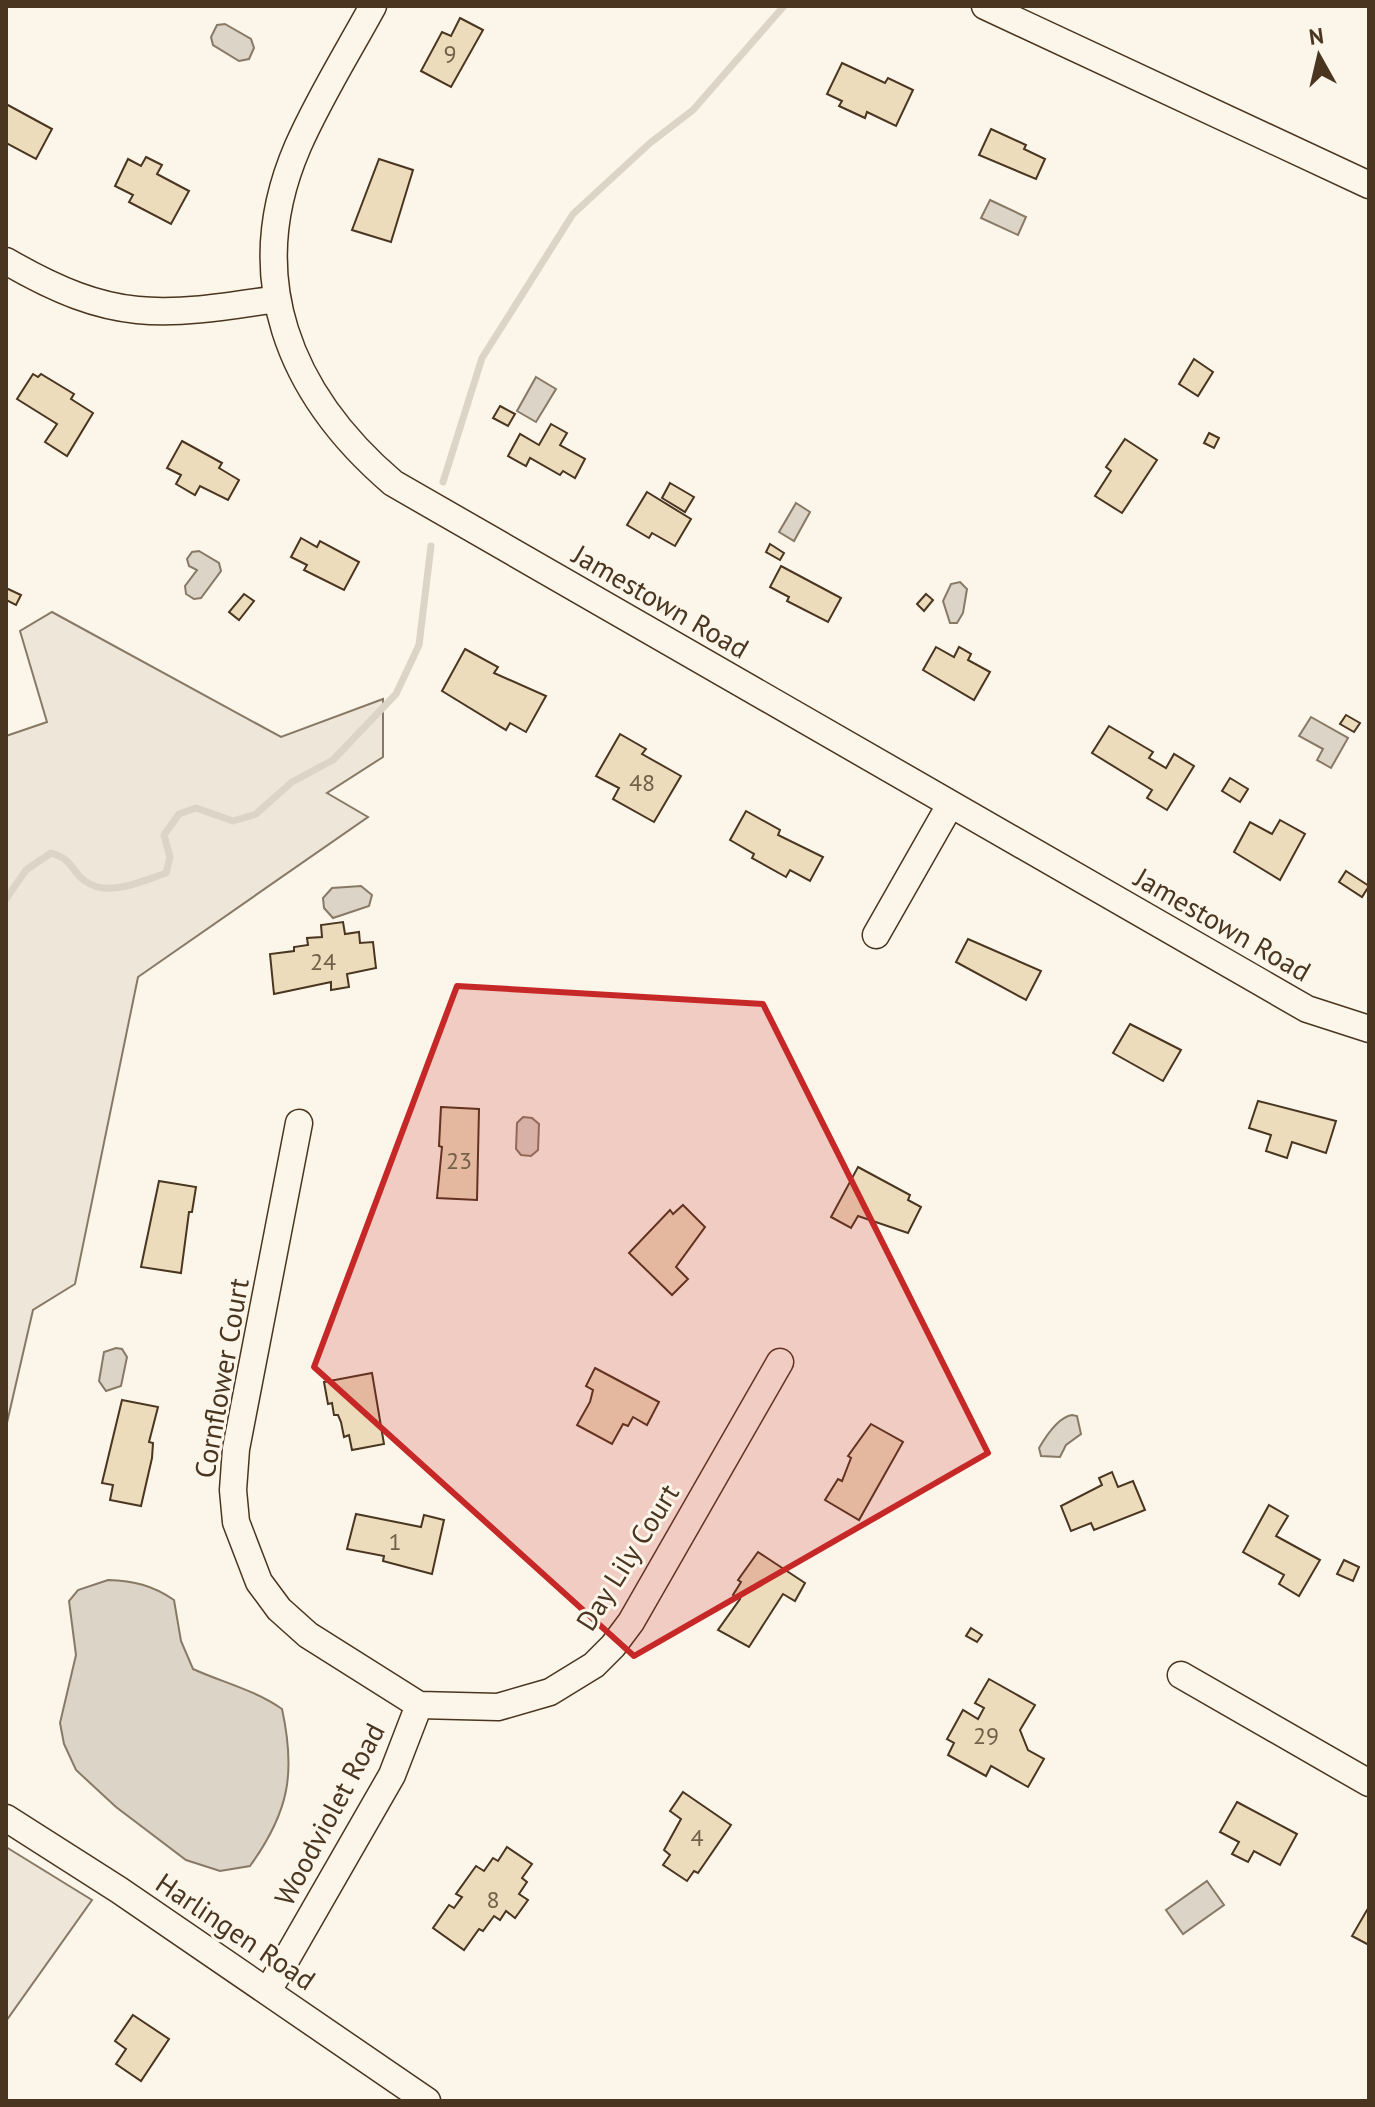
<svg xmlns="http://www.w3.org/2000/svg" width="1375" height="2107" font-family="'PT Sans',sans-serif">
<rect width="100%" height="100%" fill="#fbf6e9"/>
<g fill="#ede6d9" stroke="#887966" stroke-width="2">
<path d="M 52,612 L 281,737 L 383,699 L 383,757 L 327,793 L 368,817 L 138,977 L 75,1284 L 33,1310 L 6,1427 L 6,736 L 47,722 L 20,631 Z"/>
<path d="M 6,1847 L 92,1900 L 6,2021 Z"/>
</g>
<g fill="#dcd4c6" stroke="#887966" stroke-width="2">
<path d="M 225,24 L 251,39 L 254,48 L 249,59 L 239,61 L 213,45 L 211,37 L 217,25 Z"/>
<path d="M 990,200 L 1026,217 L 1018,235 L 981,218 Z"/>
<path d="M 536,377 L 556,389 L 536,422 L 517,411 Z"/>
<path d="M 796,503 L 810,512 L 794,541 L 779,532 Z"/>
<path d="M 199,551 L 219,563 L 221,571 L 201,598 L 194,599 L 186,594 L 185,586 L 197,570 L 189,566 L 187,559 L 192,552 Z"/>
<path d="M 960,582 L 967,589 L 963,613 L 957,623 L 950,623 L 943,601 L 951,584 Z"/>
<path d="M 1311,717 L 1348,738 L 1331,768 L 1317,760 L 1323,749 L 1299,736 Z"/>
<path d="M 361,886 L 372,895 L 369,906 L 333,918 L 324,908 L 323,898 L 332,888 Z"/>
<path d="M 523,1117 L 532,1118 L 539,1124 L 538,1150 L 531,1156 L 521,1155 L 516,1149 L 517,1123 Z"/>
<path d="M 116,1348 L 122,1349 L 127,1357 L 121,1386 L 106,1391 L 99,1381 L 104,1352 Z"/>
<path d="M 1072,1415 L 1077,1416 L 1081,1434 L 1066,1445 L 1060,1457 L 1041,1456 L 1039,1448 C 1046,1436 1059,1417 1072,1415 Z"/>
<path d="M 108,1580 C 134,1581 152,1585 174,1600 L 181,1641 L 193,1669 C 224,1683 255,1690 282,1709 C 296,1773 289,1812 250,1866 L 220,1871 L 186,1860 L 116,1807 L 76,1770 L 64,1744 L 60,1723 L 76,1655 L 69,1601 L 78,1590 Z"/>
<path d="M 1207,1881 L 1224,1905 L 1183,1934 L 1166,1910 Z"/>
</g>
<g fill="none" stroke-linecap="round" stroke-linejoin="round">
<g stroke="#dcd4c6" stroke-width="7">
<path d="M 443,482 L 482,358 L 573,214 L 650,143 L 693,110 L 784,6"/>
<path d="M 6,899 L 26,870 L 51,853 C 74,860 69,869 85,881 C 108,898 142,881 166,873 L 170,857 L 164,835 L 179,814 L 196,808 L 233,821 L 256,814 L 292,782 L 333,760 L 396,694 L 419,645 L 431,546"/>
</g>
</g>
<g fill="#ecdcbc" stroke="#4a3520" stroke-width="2">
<path d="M 460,18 L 483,30 L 451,87 L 421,71 L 442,32 L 451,36 Z"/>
<path d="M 842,63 L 885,83 L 888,78 L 913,90 L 896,126 L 867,112 L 865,118 L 839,106 L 842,101 L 827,94 Z"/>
<path d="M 6,104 L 52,129 L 36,159 L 6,143 Z"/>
<path d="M 991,129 L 1026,145 L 1024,149 L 1045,159 L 1036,179 L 979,155 Z"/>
<path d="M 146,157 L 162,165 L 157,174 L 189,191 L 171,224 L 129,202 L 133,195 L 115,186 L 128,159 L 141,166 Z"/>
<path d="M 379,159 L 413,170 L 391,242 L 352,230 Z"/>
<path d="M 1194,359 L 1213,372 L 1198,396 L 1179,384 Z"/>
<path d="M 33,374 L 38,377 L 41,374 L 74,394 L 71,399 L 93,413 L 67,456 L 45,442 L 57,424 L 17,399 Z"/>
<path d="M 500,406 L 515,414 L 508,426 L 493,418 Z"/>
<path d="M 551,424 L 567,433 L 560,445 L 585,459 L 575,478 L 563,471 L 560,475 L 530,458 L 526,466 L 508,456 L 520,434 L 539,445 Z"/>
<path d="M 1209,433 L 1219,438 L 1214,448 L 1204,443 Z"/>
<path d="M 1125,439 L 1157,460 L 1122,513 L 1095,496 L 1111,471 L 1106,467 Z"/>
<path d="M 182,441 L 222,463 L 219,468 L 239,480 L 228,500 L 200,486 L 195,495 L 176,484 L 181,475 L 167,468 Z"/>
<path d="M 670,483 L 694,497 L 685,512 L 662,498 Z"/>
<path d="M 647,492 L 691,519 L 675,546 L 652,533 L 649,538 L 627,525 Z"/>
<path d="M 301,538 L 317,547 L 320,541 L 359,562 L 344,590 L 304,570 L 307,565 L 291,557 Z"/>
<path d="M 770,544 L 784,553 L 780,560 L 766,552 Z"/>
<path d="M 781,566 L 841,598 L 828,622 L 787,601 L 789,597 L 770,587 Z"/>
<path d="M 6,588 L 21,595 L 16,605 L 6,600 Z"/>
<path d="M 244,594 L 254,601 L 239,620 L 229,612 Z"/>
<path d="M 926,594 L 933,600 L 924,611 L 917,604 Z"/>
<path d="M 936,647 L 954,657 L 959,647 L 971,654 L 968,660 L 990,672 L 974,700 L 923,670 Z"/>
<path d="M 465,649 L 498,667 L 494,673 L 546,696 L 526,732 L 510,723 L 506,730 L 442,691 Z"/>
<path d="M 1346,715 L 1360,723 L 1354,732 L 1340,724 Z"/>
<path d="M 1109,726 L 1153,752 L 1149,758 L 1166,768 L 1174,754 L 1194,766 L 1167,810 L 1147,798 L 1152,790 L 1092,753 Z"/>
<path d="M 620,734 L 646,749 L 642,754 L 681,776 L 654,822 L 613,799 L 619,788 L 596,776 Z"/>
<path d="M 1230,778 L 1248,789 L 1240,802 L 1222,791 Z"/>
<path d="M 746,811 L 780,830 L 778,835 L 823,857 L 810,881 L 790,870 L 786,877 L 752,858 L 754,854 L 730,840 Z"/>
<path d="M 1280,820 L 1305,834 L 1280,880 L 1234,852 L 1250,822 L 1272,834 Z"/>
<path d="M 1346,871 L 1369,886 L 1362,897 L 1339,882 Z"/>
<path d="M 343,922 L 345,934 L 359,932 L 360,943 L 373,942 L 376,968 L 347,974 L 349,987 L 331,990 L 331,982 L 274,994 L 270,954 L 294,951 L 294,947 L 308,945 L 307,938 L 322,937 L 321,925 Z"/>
<path d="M 968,939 L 1041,971 L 1026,1000 L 956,962 Z"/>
<path d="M 1130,1024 L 1181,1050 L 1163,1081 L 1113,1053 Z"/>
<path d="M 1258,1101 L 1336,1121 L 1326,1153 L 1292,1142 L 1287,1158 L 1266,1151 L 1271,1135 L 1249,1128 Z"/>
<path d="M 441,1107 L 479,1109 L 477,1200 L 437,1198 L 442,1147 L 439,1146 Z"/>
<path d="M 858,1167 L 910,1195 L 908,1200 L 921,1207 L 908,1233 L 858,1216 L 851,1228 L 831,1217 Z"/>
<path d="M 159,1181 L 196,1187 L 192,1212 L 189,1212 L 181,1273 L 141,1267 Z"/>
<path d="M 683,1205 L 705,1227 L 676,1267 L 688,1279 L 672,1295 L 629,1253 L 670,1210 L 673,1214 Z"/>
<path d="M 595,1368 L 659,1402 L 647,1425 L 633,1417 L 628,1426 L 623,1424 L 612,1444 L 577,1425 L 590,1402 L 593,1390 L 586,1386 Z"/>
<path d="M 372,1373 L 384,1444 L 352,1450 L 349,1435 L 344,1437 L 341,1422 L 338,1415 L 334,1415 L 332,1403 L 328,1404 L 324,1382 Z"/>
<path d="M 122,1400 L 158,1407 L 149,1442 L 153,1443 L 152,1458 L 141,1506 L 110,1500 L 113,1485 L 102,1483 Z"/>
<path d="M 871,1424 L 903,1442 L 859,1520 L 825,1500 L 838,1479 L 842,1481 L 851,1458 L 848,1456 Z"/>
<path d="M 1112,1472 L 1118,1487 L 1133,1481 L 1145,1510 L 1094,1530 L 1091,1523 L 1071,1531 L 1061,1506 L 1102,1485 L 1099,1478 Z"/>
<path d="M 1269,1505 L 1288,1516 L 1276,1536 L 1320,1560 L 1299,1596 L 1279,1584 L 1284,1575 L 1243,1552 Z"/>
<path d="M 356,1514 L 421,1527 L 424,1515 L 444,1520 L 432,1574 L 383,1561 L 384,1556 L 347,1549 Z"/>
<path d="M 758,1552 L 805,1583 L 795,1601 L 783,1594 L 749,1647 L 718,1630 L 740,1599 L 733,1595 L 741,1582 L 738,1580 Z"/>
<path d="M 1344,1560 L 1359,1567 L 1353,1581 L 1337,1574 Z"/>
<path d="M 971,1628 L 982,1635 L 977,1642 L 966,1636 Z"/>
<path d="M 989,1679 L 1035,1705 L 1020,1730 L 1028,1750 L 1044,1759 L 1028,1787 L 991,1766 L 986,1776 L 948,1755 L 954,1743 L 947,1739 L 963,1710 L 978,1719 L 984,1708 L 975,1703 Z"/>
<path d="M 683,1792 L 731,1825 L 698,1873 L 694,1871 L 687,1881 L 663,1865 L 670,1855 L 664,1850 L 681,1819 L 670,1811 Z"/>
<path d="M 1237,1802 L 1297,1834 L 1280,1865 L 1254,1851 L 1248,1862 L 1232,1854 L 1239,1842 L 1220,1832 Z"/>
<path d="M 507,1847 L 532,1864 L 522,1878 L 527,1882 L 519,1894 L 528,1900 L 515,1918 L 506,1911 L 500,1920 L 494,1916 L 483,1931 L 479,1929 L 464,1950 L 433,1928 L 449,1905 L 454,1908 L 462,1897 L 456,1894 L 476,1866 L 484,1871 L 493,1858 L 498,1861 Z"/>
<path d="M 1367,1910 L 1369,1911 L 1369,1945 L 1352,1936 Z"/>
<path d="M 133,2015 L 169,2039 L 141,2081 L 116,2064 L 126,2049 L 115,2041 Z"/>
</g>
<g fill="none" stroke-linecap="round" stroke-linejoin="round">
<g stroke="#4a3520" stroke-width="29">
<g id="minor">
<path d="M 373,6 C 348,52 319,98 298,146 C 241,277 289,394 393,483 L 1307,1009 L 1369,1029"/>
<path d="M 985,6 L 1369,185"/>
<path d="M 6,261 C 113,323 159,317 277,299"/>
<path d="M 876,935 L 950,805"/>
<path d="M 299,1123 L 236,1449 L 233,1490 L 236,1522 L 259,1582 L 279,1609 L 308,1635 L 419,1705 L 498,1707 L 550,1692 L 594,1665 L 613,1646 L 631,1622 L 780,1362"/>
<path d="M 1181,1675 L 1369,1783"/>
<path d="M 6,1818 L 119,1890 L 427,2101"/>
<path d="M 268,1991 L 392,1775 L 419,1705"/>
</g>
</g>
<use href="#minor" stroke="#fbf6e9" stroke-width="26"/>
</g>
<path fill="#c62828" fill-opacity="0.2" stroke="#c62828" stroke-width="6" stroke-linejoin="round" d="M 457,986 L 763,1004 L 988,1453 L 634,1656 L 314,1367 Z"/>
<g text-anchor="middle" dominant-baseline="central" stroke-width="6" stroke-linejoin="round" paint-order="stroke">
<g font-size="24" fill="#725f47">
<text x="450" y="53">9</text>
<text x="642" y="782">48</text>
<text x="323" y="961">24</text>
<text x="459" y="1160">23</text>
<text x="395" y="1541">1</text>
<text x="986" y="1735">29</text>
<text x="697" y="1837">4</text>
<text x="493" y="1899">8</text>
</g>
<g font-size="28" fill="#4a3520" stroke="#fbf6e9">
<text transform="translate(661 601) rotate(30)">Jamestown Road</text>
<text transform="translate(1223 924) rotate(30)">Jamestown Road</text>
<text transform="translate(221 1378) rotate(-80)">Cornflower Court</text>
<text transform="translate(627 1557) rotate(-58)">Day Lily Court</text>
<text transform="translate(329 1814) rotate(-62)">Woodviolet Road</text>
<text transform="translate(236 1931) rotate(34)">Harlingen Road</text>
</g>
</g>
<rect width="1375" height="2107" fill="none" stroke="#4a3520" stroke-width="16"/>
<g transform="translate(1319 56) rotate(352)" stroke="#fbf6e9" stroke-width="6" paint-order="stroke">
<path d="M0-6L14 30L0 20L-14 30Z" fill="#4a3520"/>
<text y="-12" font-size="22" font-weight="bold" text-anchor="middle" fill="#4a3520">N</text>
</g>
</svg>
